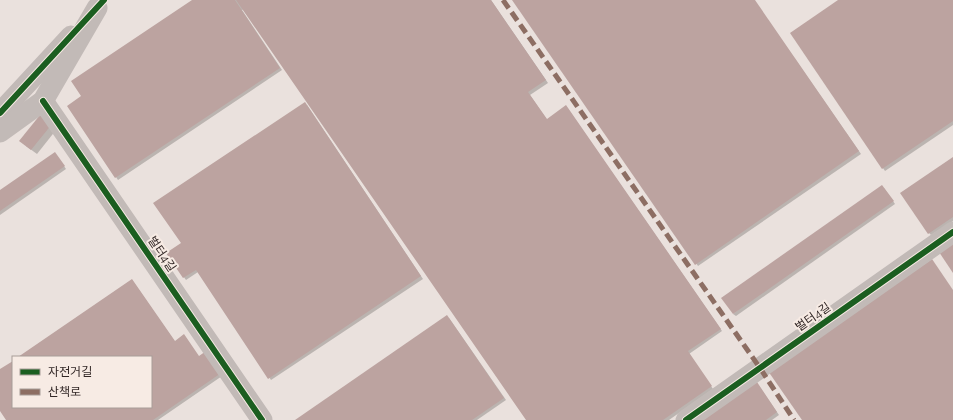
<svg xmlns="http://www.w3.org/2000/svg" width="953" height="420" font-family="Raleway,'Noto Sans KR',sans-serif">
<rect width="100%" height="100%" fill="#eae1dd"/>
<g fill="#0003">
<path d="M 194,0 L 491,0 L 548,83 L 530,95 L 547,120 L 568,109 L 722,331 L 689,354 L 713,389 L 669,420 L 527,420 L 244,9 L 242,10 L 282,70 L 118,180 L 68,106 L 83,97 Z"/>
<path d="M 513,0 L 754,0 L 861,154 L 698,266 Z"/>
<path d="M 840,0 L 953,0 L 953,125 L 885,171 L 791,33 Z"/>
<path d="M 307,105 L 423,279 L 271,380 L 198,272 L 186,280 L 167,254 L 182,244 Z"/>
<path d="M 40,116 L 56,130 L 37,154 L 26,146 Z"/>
<path d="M 57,156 L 66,169 L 0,215 L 0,192 Z"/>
<path d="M 953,158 L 953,221 L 931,235 L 929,233 Z"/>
<path d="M 884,188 L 895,204 L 736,316 L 733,314 Z"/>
<path d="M 132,280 L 175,342 L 225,374 L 158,420 L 8,420 L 0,409 L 0,371 L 13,362 L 13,407 L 151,407 L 151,357 L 20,357 Z"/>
<path d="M 449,318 L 506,400 L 477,420 L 297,420 Z"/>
<path d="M 759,386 L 779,415 L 772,420 L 703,420 Z"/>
</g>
<g fill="#bca3a0">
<path d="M 192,0 L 235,0 L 280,68 L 115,178 L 67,106 L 81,96 L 71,81 Z"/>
<path d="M 236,0 L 491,0 L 546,80 L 528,92 L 547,119 L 566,105 L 721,329 L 688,351 L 712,386 L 663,420 L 526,420 Z"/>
<path d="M 512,0 L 755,0 L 859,151 L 695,265 Z"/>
<path d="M 838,0 L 953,0 L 953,121 L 882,169 L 790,33 Z"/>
<path d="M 305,102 L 421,276 L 268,379 L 196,270 L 183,278 L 166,253 L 181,243 L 153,203 Z"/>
<path d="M 40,115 L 52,124 L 31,150 L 19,141 Z"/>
<path d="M 55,152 L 65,166 L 0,211 L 0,190 Z"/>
<path d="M 953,157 L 953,217 L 928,234 L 900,193 Z"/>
<path d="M 882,185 L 894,201 L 733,314 L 721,298 Z"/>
<path d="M 953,243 L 953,273 L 939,252 Z"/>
<path d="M 932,259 L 953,290 L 953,420 L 802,420 L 768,371 Z"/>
<path d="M 132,279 L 175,341 L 184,334 L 199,356 L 209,349 L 224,371 L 153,420 L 6,420 L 0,411 L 0,369 L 13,361 L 13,407 L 151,407 L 151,357 L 18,357 Z"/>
<path d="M 447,315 L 504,398 L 472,420 L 295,420 Z"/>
<path d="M 757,382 L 777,412 L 766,420 L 701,420 Z"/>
</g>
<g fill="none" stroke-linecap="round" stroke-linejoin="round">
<g stroke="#c2bab7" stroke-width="21">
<path d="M 43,101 L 262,420"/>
<path d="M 0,113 L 71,36"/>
<path d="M 0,132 L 43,101 L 97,8"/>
<path d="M 686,420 L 953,232"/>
</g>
<path stroke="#8d6e63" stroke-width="5" stroke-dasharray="10 5" stroke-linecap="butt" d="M 503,0 L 760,368 L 794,420"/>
<g stroke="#f7ebe4" stroke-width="8">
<g id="cycleway">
<path d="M 43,101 L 262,420"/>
<path d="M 0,113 L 104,0"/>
<path d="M 686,420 L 953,232"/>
</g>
</g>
<use href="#cycleway" stroke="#1b5e20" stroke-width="6"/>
</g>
<g text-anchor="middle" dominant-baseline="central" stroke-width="4" stroke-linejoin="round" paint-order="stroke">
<g font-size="12" fill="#322726" stroke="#f7ebe4">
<text transform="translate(162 254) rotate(56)">벌터4길</text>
<text transform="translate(813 317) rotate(-35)">벌터4길</text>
</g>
</g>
<rect x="12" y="356" width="140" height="52" fill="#f7ebe4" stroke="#a89d98"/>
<rect x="20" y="369" width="20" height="6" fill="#1b5e20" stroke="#a89d98"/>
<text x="48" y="376" font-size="12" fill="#322726">자전거길</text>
<rect x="20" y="389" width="20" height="6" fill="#8d6e63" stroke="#a89d98"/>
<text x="48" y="396" font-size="12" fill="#322726">산책로</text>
</svg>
